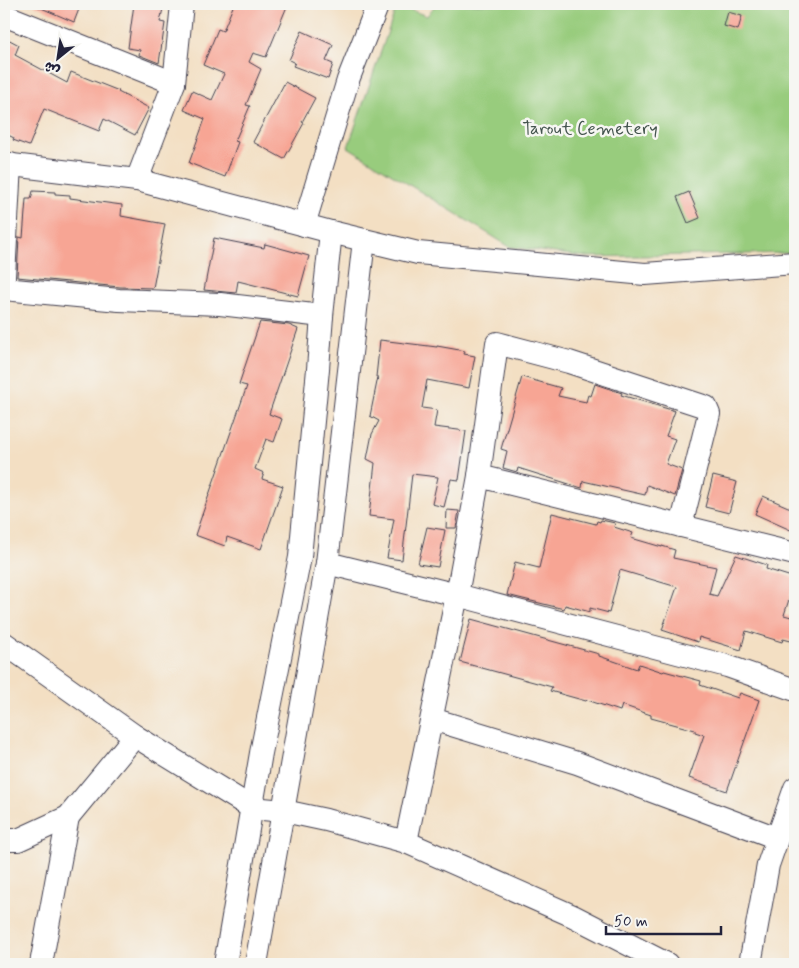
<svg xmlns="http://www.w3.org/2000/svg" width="799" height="968" font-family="Mynerve,'Playpen Sans Arabic',sans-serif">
<rect width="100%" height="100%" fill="#f6f6f2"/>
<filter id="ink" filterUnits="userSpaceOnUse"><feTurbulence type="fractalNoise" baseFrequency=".02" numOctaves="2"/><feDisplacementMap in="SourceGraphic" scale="10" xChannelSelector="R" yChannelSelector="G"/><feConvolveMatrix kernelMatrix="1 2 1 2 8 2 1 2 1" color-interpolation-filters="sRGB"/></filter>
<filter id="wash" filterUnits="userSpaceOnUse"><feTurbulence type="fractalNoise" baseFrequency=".0096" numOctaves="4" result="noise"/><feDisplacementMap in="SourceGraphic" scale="20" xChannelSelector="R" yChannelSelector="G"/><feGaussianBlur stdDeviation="1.12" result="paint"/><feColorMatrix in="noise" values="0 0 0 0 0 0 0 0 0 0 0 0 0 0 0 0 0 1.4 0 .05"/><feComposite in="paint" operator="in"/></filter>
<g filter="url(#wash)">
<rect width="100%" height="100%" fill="#f3dfc3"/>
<path fill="#98cc7d" stroke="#5d775c" d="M 436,4 L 795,4 L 795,253 L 586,257 L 510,247 L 348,147 L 397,5 L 427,16 Z"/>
<g id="blocks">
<g fill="#f7a594">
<path d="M 32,4 L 81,4 L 74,22 Z"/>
<path d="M 134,4 L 164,4 L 160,22 L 165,23 L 159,63 L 139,55 L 140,50 L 128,48 Z"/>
<path d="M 234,4 L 288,4 L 266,57 L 253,53 L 249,62 L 261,69 L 246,105 L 250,106 L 235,141 L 238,142 L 225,177 L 189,163 L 205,119 L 184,110 L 192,91 L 212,100 L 224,74 L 203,65 L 218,29 L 223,31 Z"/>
<path d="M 728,12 L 742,16 L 738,30 L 724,26 Z"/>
<path d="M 302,31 L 333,45 L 326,61 L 333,64 L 328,79 L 293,66 L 295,63 L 289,60 Z"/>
<path d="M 4,37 L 19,45 L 15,55 L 67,83 L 71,72 L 119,91 L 118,92 L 149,108 L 135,135 L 104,119 L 99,131 L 44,109 L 29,146 L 13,140 L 14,138 L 4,133 Z"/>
<path d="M 285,82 L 315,98 L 302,122 L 304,123 L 284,159 L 253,142 Z"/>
<path d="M 33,191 L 55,192 L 55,194 L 70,195 L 70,198 L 122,205 L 121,216 L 165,224 L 153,288 L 120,287 L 17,277 L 19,237 L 23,238 L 26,199 L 31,199 Z"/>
<path d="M 689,192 L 700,218 L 688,223 L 677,197 Z"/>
<path d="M 214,238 L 264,248 L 265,244 L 309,256 L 298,296 L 238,281 L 236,293 L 204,290 Z"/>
<path d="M 260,322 L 289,325 L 298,329 L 269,414 L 282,419 L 274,442 L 266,439 L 255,469 L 264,473 L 262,479 L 283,486 L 261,549 L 227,537 L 225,546 L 195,535 L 247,386 L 239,384 Z"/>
<path d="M 380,340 L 437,347 L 437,346 L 465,351 L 464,354 L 475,356 L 469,388 L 427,380 L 422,408 L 437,410 L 434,427 L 466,431 L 459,480 L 451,479 L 444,507 L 432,504 L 438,477 L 412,474 L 402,560 L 387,558 L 394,519 L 369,516 L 375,463 L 367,459 L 372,434 L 379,421 L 370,416 L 378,377 L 376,377 Z"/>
<path d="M 522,377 L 561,388 L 558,396 L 586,402 L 588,395 L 591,396 L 595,384 L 622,393 L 621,395 L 675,411 L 666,436 L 675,439 L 666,464 L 682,470 L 675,496 L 647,485 L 645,495 L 583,481 L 582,488 L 518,468 L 517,472 L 503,468 L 507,451 L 501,449 Z"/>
<path d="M 713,476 L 737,482 L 729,513 L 705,507 Z"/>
<path d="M 763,496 L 795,510 L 795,532 L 755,514 Z"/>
<path d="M 447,510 L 459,511 L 456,528 L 446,528 Z"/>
<path d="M 552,513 L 596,524 L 597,521 L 600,522 L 601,520 L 615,523 L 614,527 L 633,533 L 631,538 L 662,547 L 662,546 L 675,550 L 673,558 L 716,567 L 709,594 L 717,596 L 736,555 L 767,565 L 766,569 L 795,578 L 795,581 L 784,615 L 795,618 L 795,642 L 783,639 L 782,642 L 746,631 L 741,650 L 699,637 L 698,642 L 662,630 L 677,587 L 620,570 L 609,613 L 590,608 L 590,612 L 565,605 L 564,609 L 507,595 L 515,562 L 539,568 Z"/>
<path d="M 427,527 L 445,530 L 438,567 L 418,564 Z"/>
<path d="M 471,619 L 599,654 L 599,656 L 637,669 L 639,664 L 663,672 L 664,671 L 701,681 L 700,685 L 738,698 L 740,693 L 759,700 L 727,791 L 689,778 L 704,735 L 695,732 L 695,730 L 651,718 L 651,715 L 622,705 L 620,711 L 587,700 L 586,701 L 550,691 L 552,687 L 460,662 Z"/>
</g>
</g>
</g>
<g filter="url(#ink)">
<use href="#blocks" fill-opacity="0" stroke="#413e4f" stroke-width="1"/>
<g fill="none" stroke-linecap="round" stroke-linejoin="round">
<g stroke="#413e4f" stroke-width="24">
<g id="minor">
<path d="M 4,15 L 174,83"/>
<path d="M 4,164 L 137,180 L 331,232 L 418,253 L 645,274 L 795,263"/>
<path d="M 137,180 L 174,83 L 182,4"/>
<path d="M 304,225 L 348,80 L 378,4"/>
<path d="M 4,277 L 10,164"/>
<path d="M 4,289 L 119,300 L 220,304 L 322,316"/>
<path d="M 479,476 L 795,554"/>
<path d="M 681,526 L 709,414 L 706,407 L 569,362 L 497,343 L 479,476 L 457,595 L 727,666 L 795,690"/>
<path d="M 327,563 L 457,595 L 406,842"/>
<path d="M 4,643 L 135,736 L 252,808 L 284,811 L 326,820 L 406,842 L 573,916 L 667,964"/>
<path d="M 432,719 L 577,763 L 777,838"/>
<path d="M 4,840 L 18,840 L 68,817 L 135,736"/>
<path d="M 41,964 L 68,817"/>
<path d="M 225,964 L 261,753 L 300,557 L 318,369 L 322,316 L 331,232"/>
<path d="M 256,964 L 327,563 L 364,240"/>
<path d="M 750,964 L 768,865 L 795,788"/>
</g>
</g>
<use href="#minor" stroke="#fff" stroke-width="22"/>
</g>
</g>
<g text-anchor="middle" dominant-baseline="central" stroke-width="5" stroke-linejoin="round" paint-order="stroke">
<g font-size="18" fill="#45554f" stroke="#f6f6f2">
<text x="590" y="129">Tarout Cemetery</text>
</g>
</g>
<rect width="799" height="968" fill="none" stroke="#f6f6f2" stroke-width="20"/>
<g transform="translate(58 58) rotate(210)" stroke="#f6f6f2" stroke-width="4" paint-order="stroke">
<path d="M0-4L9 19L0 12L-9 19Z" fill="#22223b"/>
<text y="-8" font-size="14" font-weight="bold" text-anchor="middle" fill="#22223b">ش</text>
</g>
<path d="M606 926v8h115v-8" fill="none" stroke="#22223b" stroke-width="2.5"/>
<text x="614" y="926" font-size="15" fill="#22223b" stroke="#f6f6f2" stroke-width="4" paint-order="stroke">50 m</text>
</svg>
